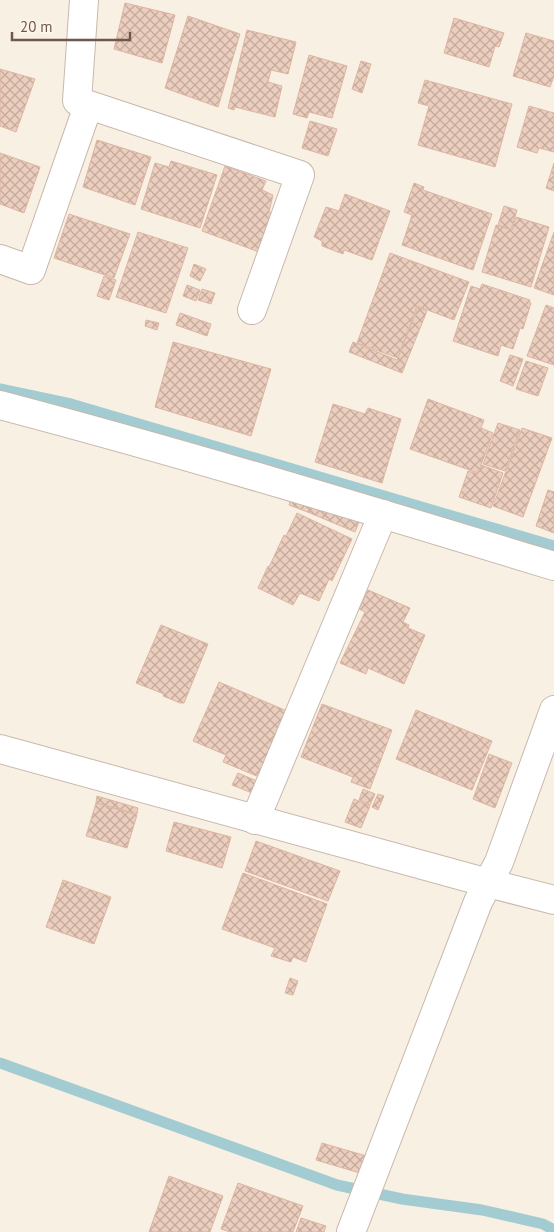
<svg xmlns="http://www.w3.org/2000/svg" width="554" height="1232" font-family="'PT Sans',sans-serif">
<defs>
<pattern id="building-cross-hatch" width="8" height="8" patternUnits="userSpaceOnUse" patternTransform="scale(1.25)"><rect width="8" height="8" fill="#eccebf"/><path d="M0 0l8 8M0 8l8-8" fill="none" stroke="#c3aa9d"/></pattern>
</defs>
<rect width="100%" height="100%" fill="#f9f0e4"/>
<g fill="none" stroke-linecap="round" stroke-linejoin="round">
<g stroke="#a2ccd1" stroke-width="11">
<path d="M 0,389 L 71,404 L 554,546"/>
<path d="M 0,1063 L 337,1185 L 402,1199 L 482,1210 L 543,1224 L 554,1230"/>
</g>
</g>
<g fill="url(#building-cross-hatch)" stroke="#ddb5a1">
<path d="M 125,3 L 175,15 L 162,63 L 114,49 Z"/>
<path d="M 188,16 L 240,34 L 218,107 L 165,88 Z"/>
<path d="M 454,18 L 504,33 L 499,47 L 495,46 L 489,67 L 444,53 Z"/>
<path d="M 247,30 L 296,42 L 288,74 L 271,70 L 268,82 L 282,86 L 275,117 L 235,107 L 234,110 L 228,108 Z"/>
<path d="M 526,33 L 554,41 L 554,76 L 550,87 L 513,76 Z"/>
<path d="M 309,55 L 347,66 L 332,118 L 309,112 L 307,118 L 293,114 Z"/>
<path d="M 361,61 L 371,64 L 362,93 L 352,89 Z"/>
<path d="M 0,69 L 35,79 L 16,132 L 0,126 Z"/>
<path d="M 425,80 L 512,104 L 495,167 L 418,145 L 429,106 L 418,103 Z"/>
<path d="M 529,106 L 554,113 L 554,152 L 539,148 L 537,153 L 517,147 Z"/>
<path d="M 310,121 L 337,129 L 328,156 L 302,148 Z"/>
<path d="M 97,140 L 151,157 L 135,205 L 83,187 Z"/>
<path d="M 0,153 L 40,167 L 24,213 L 0,204 Z"/>
<path d="M 171,161 L 217,175 L 200,228 L 141,209 L 155,163 L 169,167 Z"/>
<path d="M 554,163 L 554,191 L 546,188 Z"/>
<path d="M 225,166 L 266,181 L 262,190 L 273,195 L 269,212 L 272,213 L 259,252 L 202,231 Z"/>
<path d="M 414,183 L 424,187 L 423,190 L 492,214 L 473,270 L 402,245 L 412,215 L 404,212 Z"/>
<path d="M 345,194 L 390,211 L 372,260 L 344,250 L 343,254 L 322,246 L 322,241 L 314,237 L 326,207 L 339,211 Z"/>
<path d="M 504,206 L 517,210 L 511,230 L 498,225 Z"/>
<path d="M 69,214 L 130,234 L 114,278 L 54,258 Z"/>
<path d="M 516,217 L 549,227 L 531,287 L 482,272 L 496,225 L 512,230 Z"/>
<path d="M 138,232 L 188,248 L 166,313 L 116,297 Z"/>
<path d="M 554,232 L 554,295 L 534,288 Z"/>
<path d="M 390,253 L 469,282 L 454,320 L 417,306 L 398,358 L 357,343 Z"/>
<path d="M 194,264 L 206,269 L 200,281 L 190,276 Z"/>
<path d="M 104,276 L 116,280 L 109,300 L 97,296 Z"/>
<path d="M 482,284 L 530,300 L 529,302 L 531,303 L 523,329 L 520,328 L 513,349 L 501,345 L 498,356 L 453,341 L 471,286 L 480,289 Z"/>
<path d="M 187,285 L 200,290 L 196,301 L 183,296 Z"/>
<path d="M 202,289 L 215,293 L 211,304 L 198,300 Z"/>
<path d="M 546,305 L 554,308 L 554,365 L 527,356 Z"/>
<path d="M 418,307 L 427,311 L 402,373 L 349,352 L 353,342 L 397,360 Z"/>
<path d="M 180,313 L 211,324 L 207,336 L 176,325 Z"/>
<path d="M 146,320 L 159,323 L 157,330 L 145,326 Z"/>
<path d="M 173,342 L 271,369 L 251,436 L 155,407 Z"/>
<path d="M 510,355 L 523,359 L 513,386 L 500,381 Z"/>
<path d="M 526,361 L 548,368 L 538,396 L 516,389 Z"/>
<path d="M 428,399 L 484,420 L 481,428 L 493,433 L 478,473 L 410,449 Z"/>
<path d="M 333,404 L 365,414 L 368,408 L 401,419 L 382,483 L 315,462 Z"/>
<path d="M 498,423 L 520,430 L 505,471 L 483,464 Z"/>
<path d="M 522,428 L 552,438 L 523,517 L 493,506 Z"/>
<path d="M 481,465 L 503,473 L 491,508 L 459,497 L 468,471 L 478,474 Z"/>
<path d="M 548,490 L 554,492 L 554,533 L 536,526 Z"/>
<path d="M 292,496 L 314,503 L 310,513 L 289,505 Z"/>
<path d="M 314,503 L 361,517 L 355,532 L 310,513 Z"/>
<path d="M 297,513 L 352,539 L 332,581 L 329,579 L 319,601 L 300,593 L 293,605 L 258,588 L 268,566 L 269,567 L 284,535 L 286,536 Z"/>
<path d="M 368,590 L 410,608 L 403,622 L 409,625 L 408,628 L 425,635 L 404,684 L 368,668 L 366,674 L 340,663 L 365,612 L 359,609 Z"/>
<path d="M 161,625 L 208,644 L 184,703 L 180,703 L 163,696 L 164,694 L 136,683 Z"/>
<path d="M 219,682 L 287,711 L 259,777 L 223,762 L 226,755 L 193,741 Z"/>
<path d="M 322,704 L 392,730 L 370,789 L 351,782 L 353,777 L 301,757 Z"/>
<path d="M 416,710 L 492,741 L 472,790 L 396,759 Z"/>
<path d="M 489,754 L 512,763 L 495,808 L 473,799 Z"/>
<path d="M 238,773 L 257,781 L 252,793 L 232,785 Z"/>
<path d="M 363,789 L 375,794 L 370,805 L 359,800 Z"/>
<path d="M 378,794 L 384,796 L 378,810 L 372,807 Z"/>
<path d="M 97,796 L 138,808 L 137,814 L 96,803 Z"/>
<path d="M 354,799 L 370,806 L 361,828 L 345,822 Z"/>
<path d="M 96,803 L 137,815 L 127,848 L 86,836 Z"/>
<path d="M 174,822 L 231,837 L 222,868 L 166,851 Z"/>
<path d="M 256,841 L 340,871 L 328,901 L 245,871 Z"/>
<path d="M 243,873 L 327,904 L 306,962 L 293,957 L 291,962 L 271,956 L 275,948 L 222,929 Z"/>
<path d="M 63,880 L 111,897 L 94,944 L 46,927 Z"/>
<path d="M 290,978 L 298,981 L 293,995 L 285,993 Z"/>
<path d="M 322,1143 L 370,1157 L 363,1174 L 316,1160 Z"/>
<path d="M 169,1176 L 223,1196 L 210,1232 L 149,1232 Z"/>
<path d="M 238,1183 L 303,1206 L 293,1232 L 230,1232 L 221,1229 Z"/>
<path d="M 301,1218 L 326,1226 L 324,1232 L 296,1232 Z"/>
</g>
<g fill="none" stroke-linecap="round" stroke-linejoin="round">
<g stroke="#c9b8ac" stroke-width="30">
<g id="minor">
<path d="M 84,0 L 77,101 L 300,175 L 252,310"/>
<path d="M 0,259 L 31,270 L 88,106"/>
<path d="M 0,405 C 186,454 370,510 554,566"/>
<path d="M 0,749 L 488,883 L 554,900"/>
<path d="M 255,820 L 383,514"/>
<path d="M 351,1232 L 478,902 L 499,862 L 554,710"/>
</g>
</g>
<use href="#minor" stroke="#fff" stroke-width="28"/>
</g>
<path d="M12 32v8h118v-8" fill="none" stroke="#6f574d" stroke-width="2.5"/>
<text x="20" y="32" font-size="15" fill="#6f574d" stroke="#fdf4ea" stroke-width="4" paint-order="stroke">20 m</text>
</svg>
